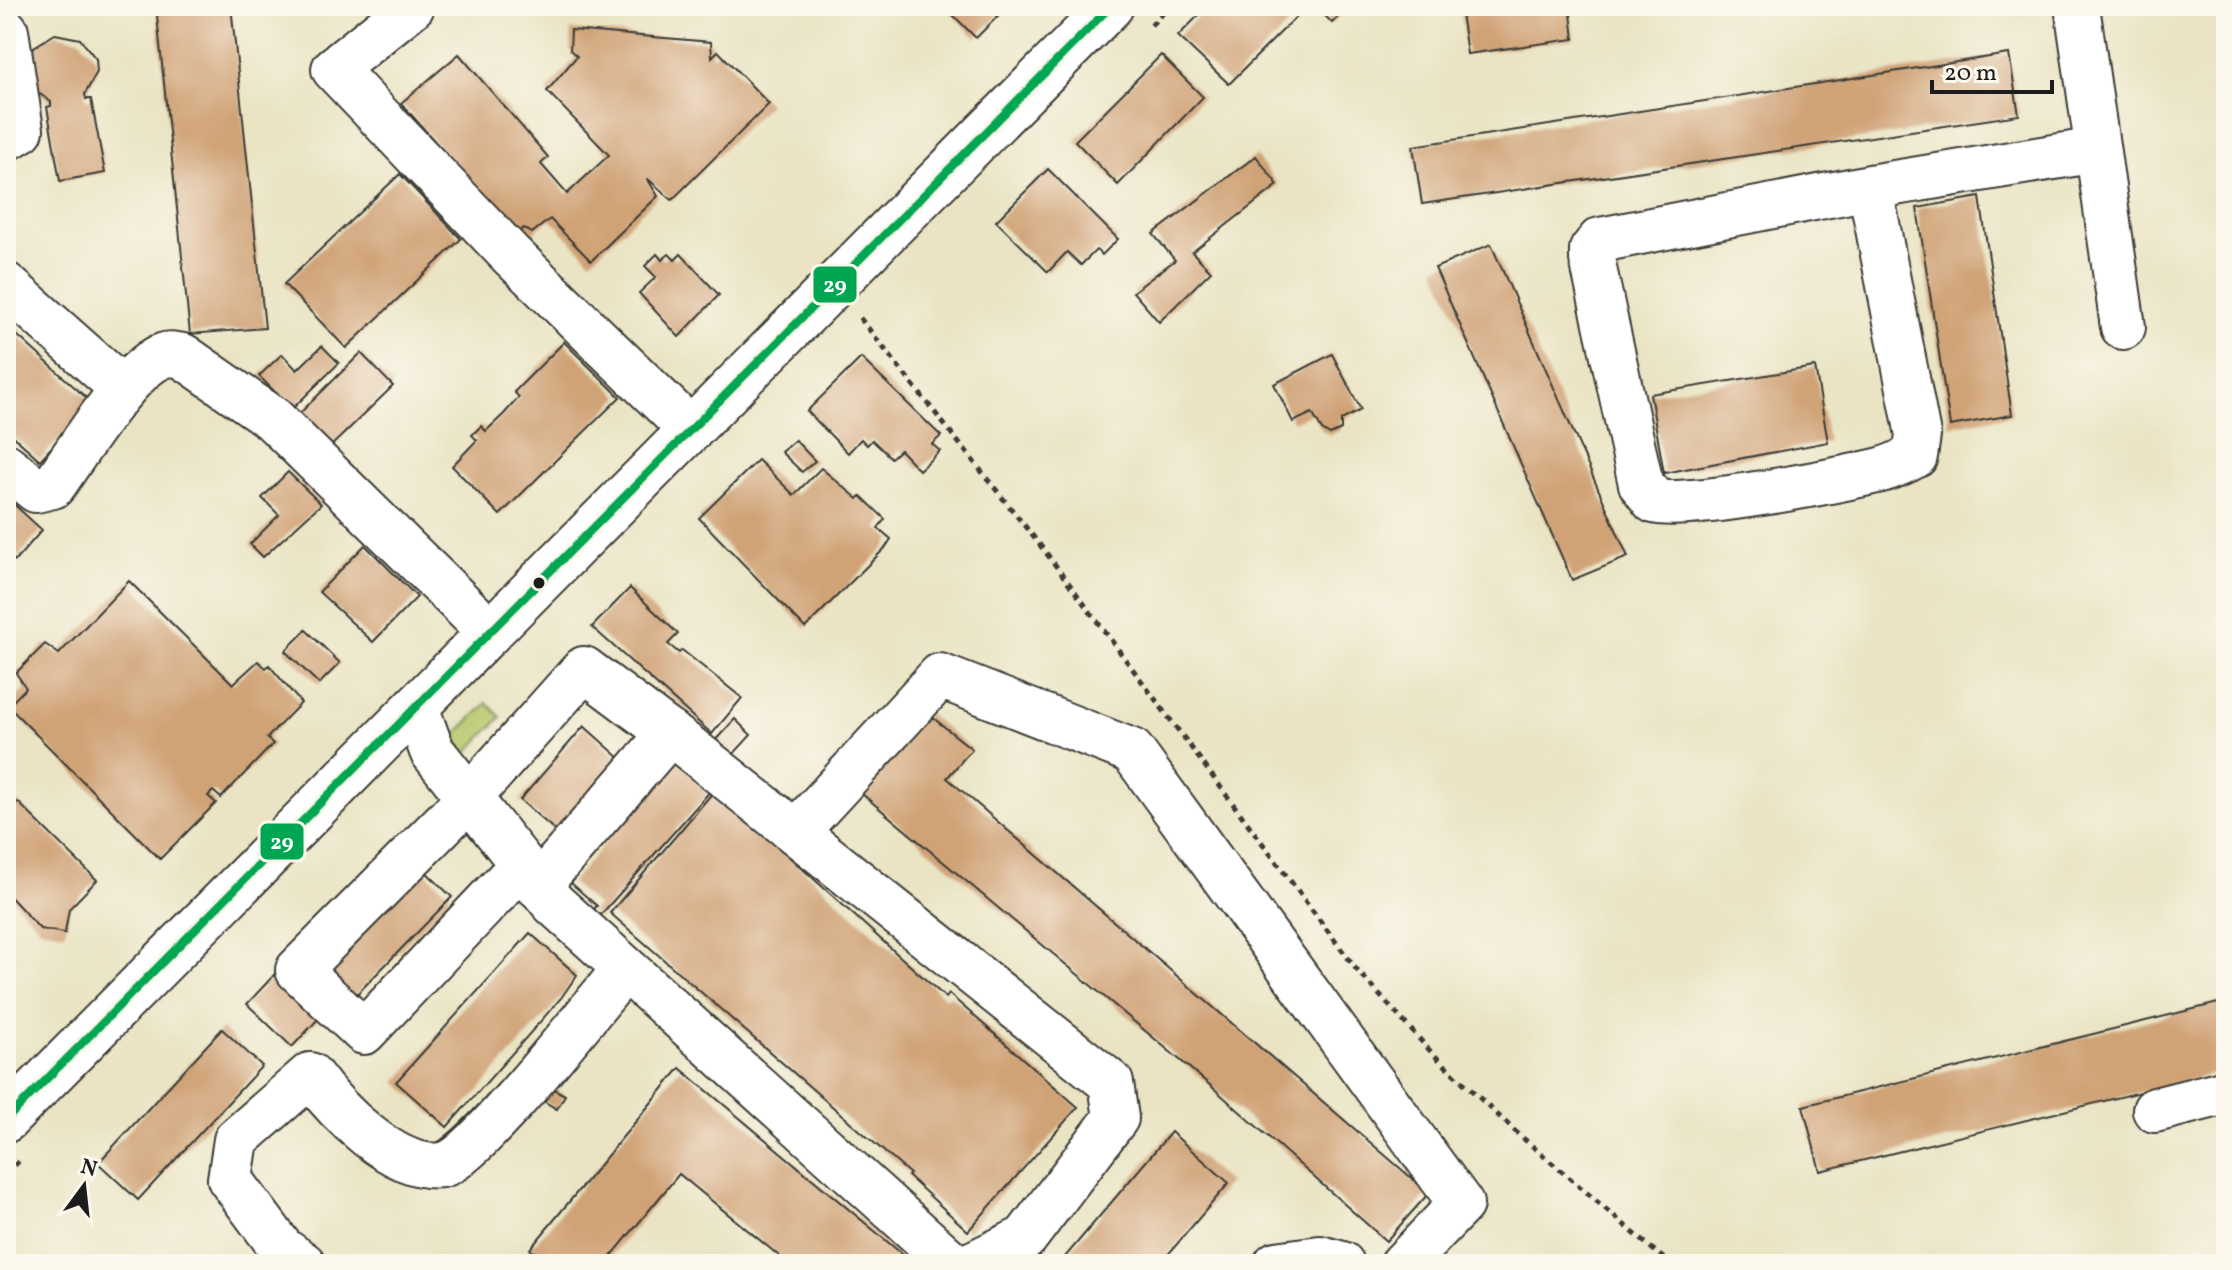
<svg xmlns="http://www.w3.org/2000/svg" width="2232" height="1270" font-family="Vollkorn,serif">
<rect width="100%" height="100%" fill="#fbf7ec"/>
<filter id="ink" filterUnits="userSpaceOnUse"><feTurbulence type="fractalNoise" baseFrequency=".0125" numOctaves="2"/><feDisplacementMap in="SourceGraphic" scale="16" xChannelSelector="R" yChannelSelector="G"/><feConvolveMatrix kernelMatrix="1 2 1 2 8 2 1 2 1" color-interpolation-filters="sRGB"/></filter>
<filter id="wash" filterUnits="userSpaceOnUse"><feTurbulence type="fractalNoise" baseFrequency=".006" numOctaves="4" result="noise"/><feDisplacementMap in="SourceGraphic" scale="32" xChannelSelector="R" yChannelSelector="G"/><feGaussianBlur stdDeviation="1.8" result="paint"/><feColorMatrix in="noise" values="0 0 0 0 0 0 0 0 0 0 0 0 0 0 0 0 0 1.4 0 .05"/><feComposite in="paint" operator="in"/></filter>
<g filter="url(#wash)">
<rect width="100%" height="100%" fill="#eae4c4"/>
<path fill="#b6c76a" stroke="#697243" stroke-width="2" d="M 487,703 L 501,717 L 465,755 L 454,736 Z"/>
<g id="blocks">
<g fill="#d0a377">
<path d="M 156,6 L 231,6 L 265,328 L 190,334 Z"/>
<path d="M 944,6 L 1008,6 L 976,38 Z"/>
<path d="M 1208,6 L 1307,6 L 1229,84 L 1178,36 Z"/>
<path d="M 1316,6 L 1349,6 L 1332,23 Z"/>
<path d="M 1460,6 L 1570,6 L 1574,39 L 1467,54 Z"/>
<path d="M 571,30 L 711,42 L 712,57 L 718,51 L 769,104 L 672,200 L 647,178 L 658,196 L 591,261 L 550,219 L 532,233 L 524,228 L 516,234 L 401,103 L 459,54 L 548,157 L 541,164 L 567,194 L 609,155 L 547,91 L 577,56 L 570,50 Z"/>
<path d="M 55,34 L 80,39 L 96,59 L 97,72 L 85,94 L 86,99 L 91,99 L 105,173 L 60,181 L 47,107 L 51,106 L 51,102 L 33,89 L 28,59 L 34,47 Z"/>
<path d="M 2009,54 L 2019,115 L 1422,204 L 1413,146 Z"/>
<path d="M 1161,55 L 1203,97 L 1118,185 L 1075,141 Z"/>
<path d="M 1256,156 L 1278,185 L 1192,252 L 1211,271 L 1159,322 L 1133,292 L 1175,260 L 1153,234 Z"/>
<path d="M 1048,169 L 1118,239 L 1102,255 L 1096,250 L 1081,265 L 1067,252 L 1048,272 L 996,221 Z"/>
<path d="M 400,174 L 461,239 L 346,348 L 284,284 Z"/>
<path d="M 1980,197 L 2012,415 L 1950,426 L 1917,208 Z"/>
<path d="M 1491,244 L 1628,557 L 1572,580 L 1435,268 Z"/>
<path d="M 657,254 L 662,260 L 669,254 L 675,260 L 681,254 L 719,295 L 679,337 L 639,293 L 656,277 L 645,266 Z"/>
<path d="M 6,325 L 92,403 L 40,460 L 6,430 Z"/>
<path d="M 564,342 L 620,397 L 500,515 L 452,466 L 477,440 L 472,435 L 481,426 L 486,431 L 504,414 L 519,397 L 514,392 Z"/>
<path d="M 322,346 L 339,363 L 292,409 L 259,376 L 282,354 L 297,370 Z"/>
<path d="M 361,353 L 393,386 L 324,453 L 292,421 Z"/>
<path d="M 1332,354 L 1361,410 L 1341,420 L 1341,430 L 1330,435 L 1322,430 L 1312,413 L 1293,422 L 1274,384 Z"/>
<path d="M 861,358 L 941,436 L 932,444 L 940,451 L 919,470 L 900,450 L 891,458 L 872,440 L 867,445 L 861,439 L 848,453 L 807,411 Z"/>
<path d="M 1815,367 L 1828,442 L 1664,473 L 1650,394 Z"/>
<path d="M 795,440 L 815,461 L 802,472 L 781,452 Z"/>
<path d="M 758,460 L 794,495 L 821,468 L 858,499 L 861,496 L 885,519 L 878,528 L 891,539 L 885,548 L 805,628 L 699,518 Z"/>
<path d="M 288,472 L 321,504 L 263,557 L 250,544 L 279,515 L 262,498 Z"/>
<path d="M 6,497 L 42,530 L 15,561 L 6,552 Z"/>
<path d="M 365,545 L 417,597 L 373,642 L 319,592 Z"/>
<path d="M 129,581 L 233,684 L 258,661 L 266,668 L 269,665 L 301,703 L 267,738 L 273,744 L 221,798 L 213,791 L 208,796 L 216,803 L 160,859 L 8,706 L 26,688 L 16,673 L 45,644 L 59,654 Z"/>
<path d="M 630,588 L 678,634 L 668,644 L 679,653 L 682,650 L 742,698 L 712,734 L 592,627 Z"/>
<path d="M 306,630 L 340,663 L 319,684 L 285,651 Z"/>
<path d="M 927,713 L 972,749 L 947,778 L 1429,1193 L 1386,1241 L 1211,1086 L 861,793 Z"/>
<path d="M 735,719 L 751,735 L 730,758 L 712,744 Z"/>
<path d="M 584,726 L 621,759 L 557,832 L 520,800 Z"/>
<path d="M 678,756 L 713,788 L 598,918 L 591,912 L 597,906 L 571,883 Z"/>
<path d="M 715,790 L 946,998 L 949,994 L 1078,1107 L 968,1231 L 908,1176 L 910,1174 L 610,913 Z"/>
<path d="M 6,795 L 15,804 L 18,802 L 97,880 L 69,909 L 65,933 L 40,929 L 6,892 Z"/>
<path d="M 423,869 L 452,897 L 354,997 L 324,969 Z"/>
<path d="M 530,933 L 577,975 L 561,998 L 447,1127 L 396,1082 Z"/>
<path d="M 275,974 L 320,1017 L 292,1047 L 247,1004 Z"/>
<path d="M 2226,1001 L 2226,1071 L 1820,1171 L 1803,1106 Z"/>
<path d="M 222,1029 L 262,1066 L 138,1200 L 98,1163 Z"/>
<path d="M 680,1068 L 914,1264 L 789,1264 L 679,1174 L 605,1264 L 547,1264 L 530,1249 Z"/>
<path d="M 548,1086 L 565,1095 L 557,1109 L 540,1099 Z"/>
<path d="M 1171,1132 L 1229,1183 L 1160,1264 L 1059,1264 Z"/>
</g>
</g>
</g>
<g filter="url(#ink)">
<use href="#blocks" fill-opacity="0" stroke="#3b3a35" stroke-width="2"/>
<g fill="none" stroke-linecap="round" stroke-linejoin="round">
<g stroke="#3b3a35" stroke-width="48">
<g id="minor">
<path d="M 412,6 L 334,69 L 510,254 L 691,430"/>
<path d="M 2077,6 L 2123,327"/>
<path d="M 6,31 L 21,130 L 6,139"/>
<path d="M 1870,187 L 1918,435 L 1915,456 C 1904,461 1893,467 1881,470 C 1844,479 1683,511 1654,501 L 1641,484 L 1592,259 L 1592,250 L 1600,240 L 1870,187 L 2097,150"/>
<path d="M 6,285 L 123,389"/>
<path d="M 6,466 L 36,490 L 53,486 C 76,454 129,366 165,355 C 170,353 176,355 183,356 L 273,419 L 490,632"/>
<path d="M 416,707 L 432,751 L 553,903 L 953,1264"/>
<path d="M 796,832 L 940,676 L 1132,751 L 1461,1204 L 1403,1264"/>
<path d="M 521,866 L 364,1032 L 298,970 L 467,800 L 584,669 L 687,746 L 1111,1083 L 1116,1118 L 1025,1238 L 972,1264"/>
<path d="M 538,886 L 670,733"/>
<path d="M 2155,1110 L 2226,1092"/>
<path d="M 6,1120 L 1111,6"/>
<path d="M 303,1264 L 282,1249 L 230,1179 L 236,1140 L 310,1075 C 336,1110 395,1172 442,1165 C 473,1160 597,1001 625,969"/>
<path d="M 1276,1264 L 1320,1258 L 1342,1264"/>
</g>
</g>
<g stroke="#3b3a35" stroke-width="5" stroke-dasharray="6 6" stroke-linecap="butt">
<path d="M 1151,25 L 1170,6"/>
<path d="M 860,318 L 1047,554 L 1356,969 L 1433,1054 L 1517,1133 L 1670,1264"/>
<path d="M 6,1174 L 20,1160"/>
</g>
<use href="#minor" stroke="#fff" stroke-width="44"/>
<g stroke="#fbf7ec" stroke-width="14">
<path id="bus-1" d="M 6,1120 L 1111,6"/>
</g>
<use href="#bus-1" stroke="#00a651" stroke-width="8"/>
</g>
</g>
<circle fill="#1c1c1c" stroke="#fbf7ec" stroke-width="3" cx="539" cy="583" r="7"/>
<g stroke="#fbf7ec" stroke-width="3">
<rect x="812" y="265" width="46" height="39" rx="8" fill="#00a651"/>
<rect x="259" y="822" width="46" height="39" rx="8" fill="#00a651"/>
</g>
<g font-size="22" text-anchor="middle" font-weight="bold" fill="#fff">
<text x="835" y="292">29</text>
<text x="282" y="849">29</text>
</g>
<rect width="2232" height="1270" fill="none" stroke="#fbf7ec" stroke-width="32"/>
<g transform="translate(84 1186) rotate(15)" stroke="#fbf7ec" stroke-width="6" paint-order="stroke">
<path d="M0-6L14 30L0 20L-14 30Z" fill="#1c1c1c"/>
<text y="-12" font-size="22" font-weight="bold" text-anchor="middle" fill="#1c1c1c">N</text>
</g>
<path d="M1932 80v12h120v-12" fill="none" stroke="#1c1c1c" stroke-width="4"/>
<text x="1944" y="80" font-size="24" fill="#1c1c1c" stroke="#fbf7ec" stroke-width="6" paint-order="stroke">20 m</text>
</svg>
